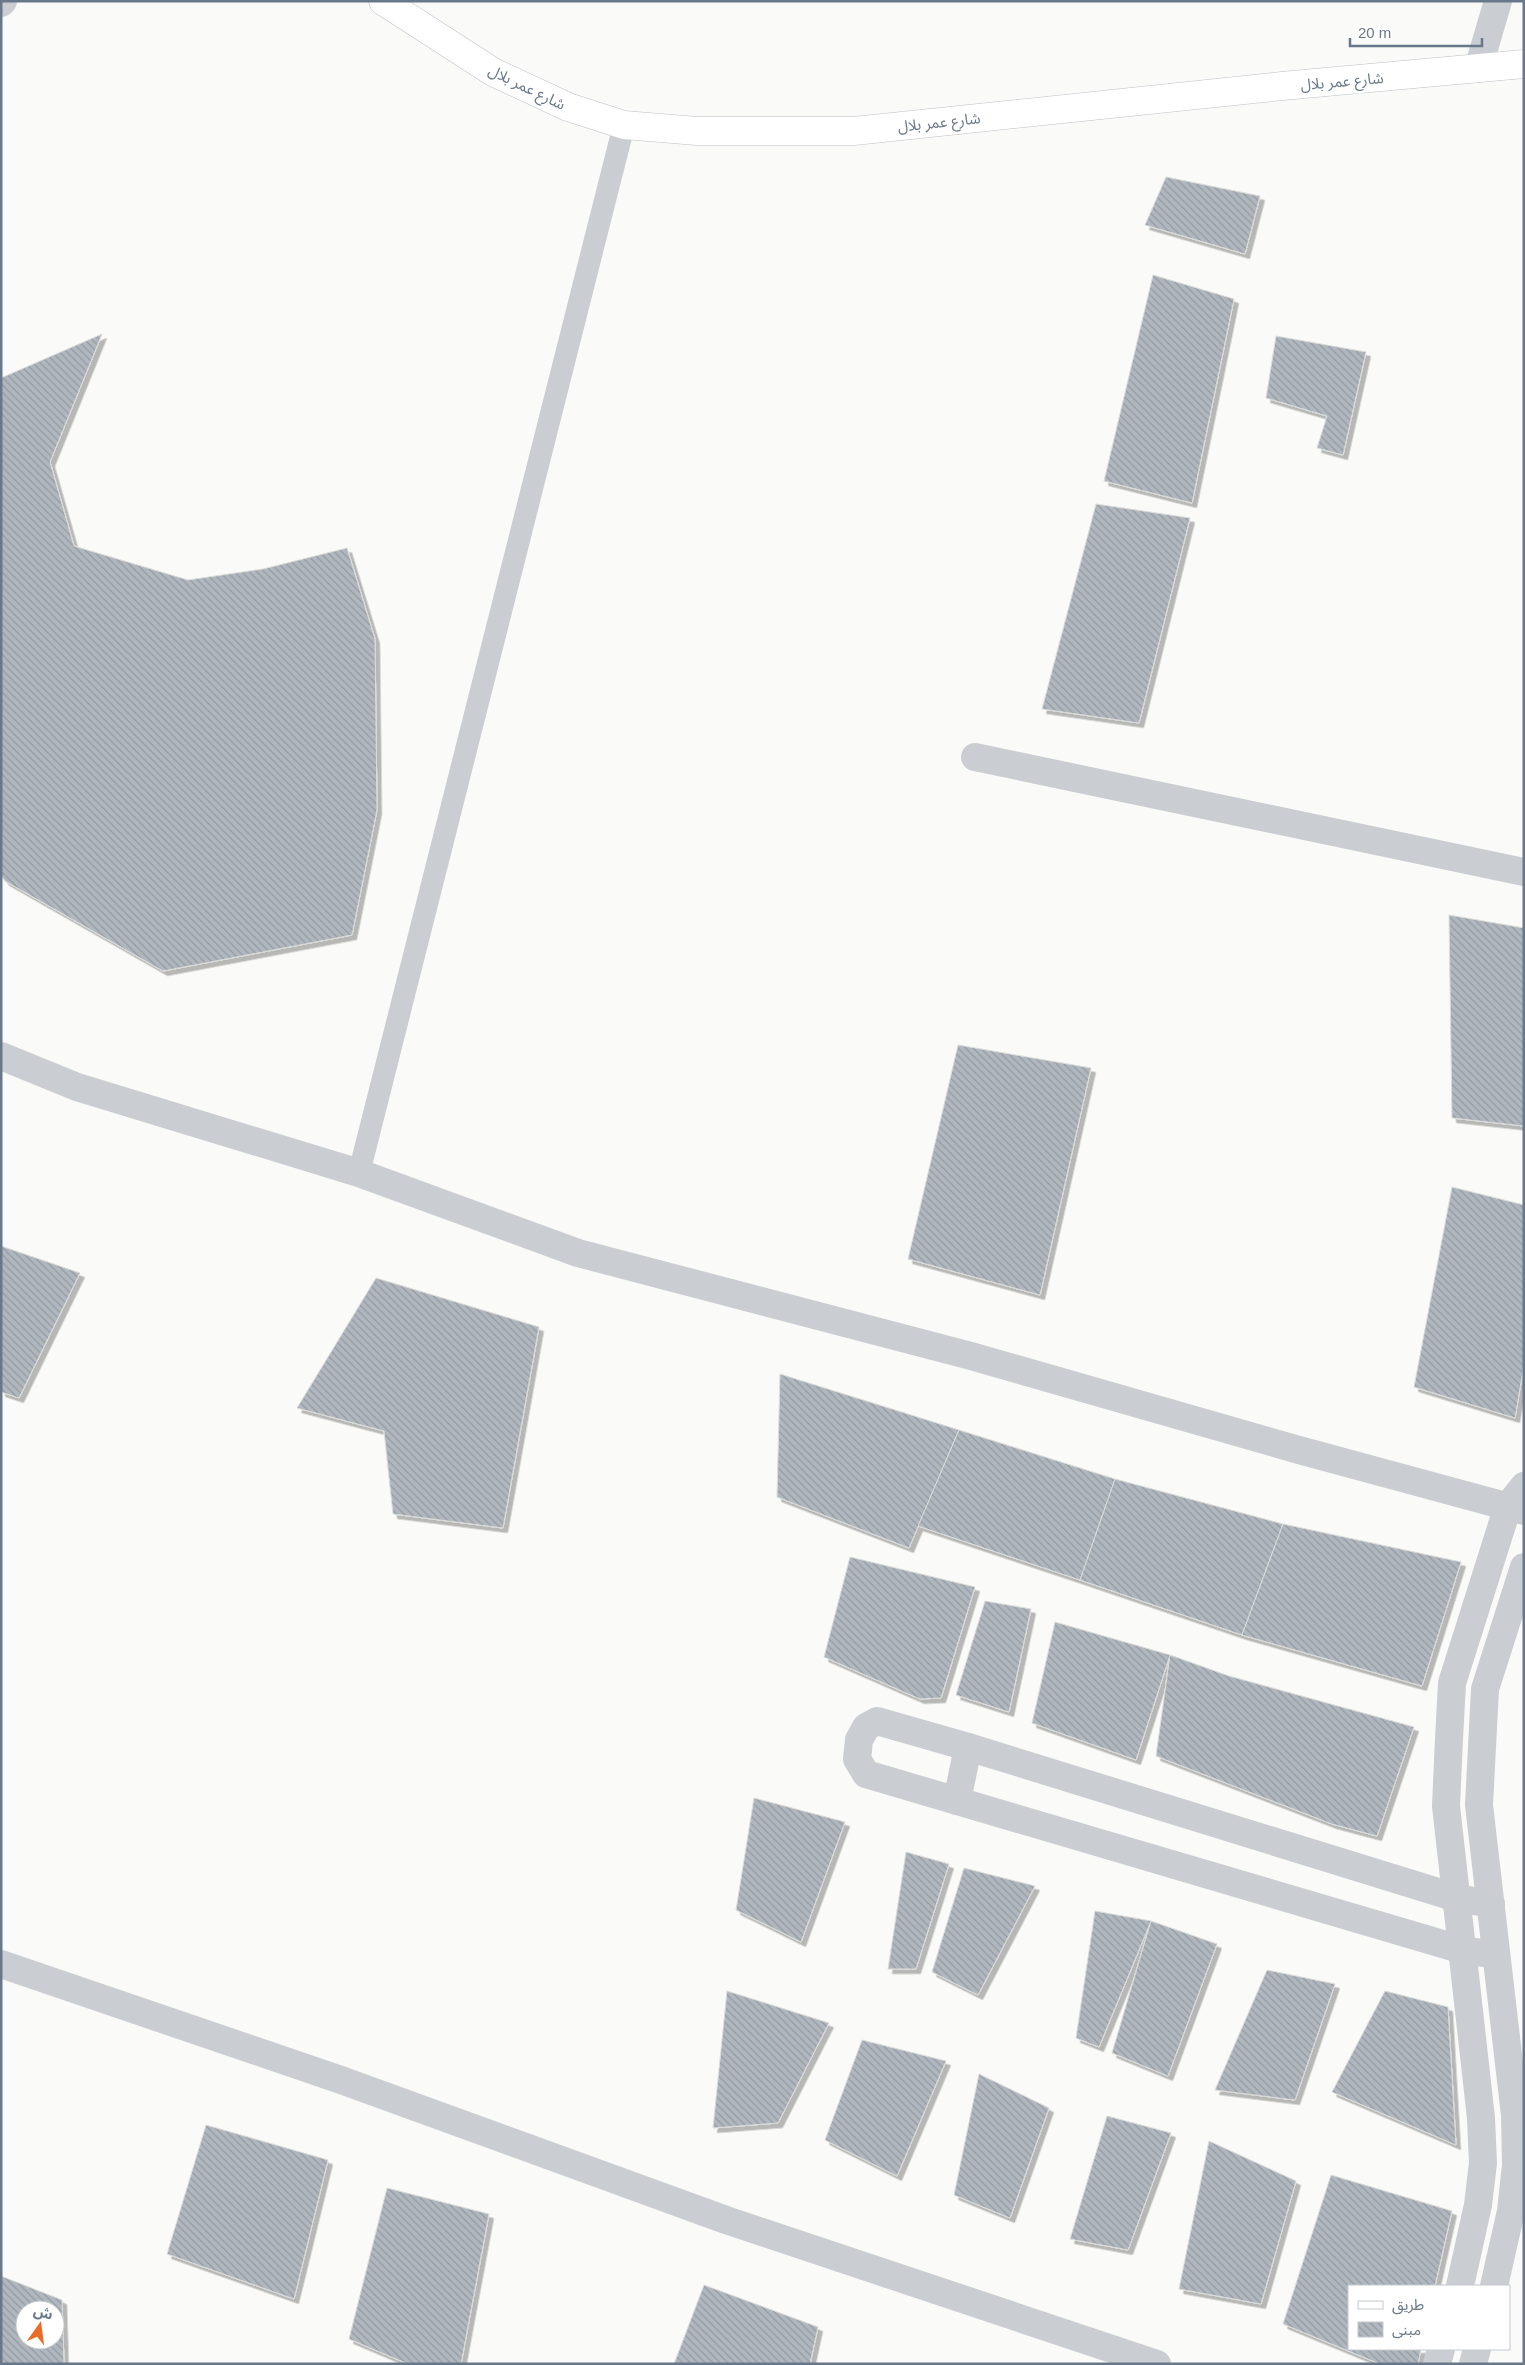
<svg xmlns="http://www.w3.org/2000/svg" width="1525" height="2365" font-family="Arial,'Noto Sans Arabic',sans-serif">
<defs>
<pattern id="building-back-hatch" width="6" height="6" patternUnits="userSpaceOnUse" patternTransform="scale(1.25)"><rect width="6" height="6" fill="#b1b7bf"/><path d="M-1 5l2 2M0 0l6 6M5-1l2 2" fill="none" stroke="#949aa1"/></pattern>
<filter id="shadow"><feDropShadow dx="4.5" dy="4.5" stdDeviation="0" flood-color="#0004"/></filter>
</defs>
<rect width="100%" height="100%" fill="#fafaf8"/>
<g fill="url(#building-back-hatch)" stroke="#dbdcda" fill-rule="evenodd" filter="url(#shadow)">
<path d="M 1166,177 L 1260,196 L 1245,254 L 1145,225 Z"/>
<path d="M 1153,275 L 1234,299 L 1192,503 L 1104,481 Z"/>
<path d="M 102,334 L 50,462 L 74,546 L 188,580 L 263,569 L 347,548 L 375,639 L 377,810 L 352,935 L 163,971 L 5,881 L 1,875 L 1,378 Z"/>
<path d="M 1276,336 L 1366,352 L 1343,455 L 1317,448 L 1327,416 L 1266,398 Z"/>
<path d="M 1096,504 L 1190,518 L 1139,723 L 1042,709 Z"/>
<path d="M 1449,915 L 1524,928 L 1524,1126 L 1452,1118 Z"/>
<path d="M 958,1045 L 1091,1068 L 1040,1295 L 908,1259 Z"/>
<path d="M 1452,1187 L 1524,1205 L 1524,1365 L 1515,1418 L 1414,1387 Z"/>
<path d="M 1,1246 L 80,1273 L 19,1398 L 1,1392 Z"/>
<path d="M 376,1278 L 539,1327 L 503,1528 L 393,1514 L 384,1431 L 297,1408 Z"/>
<path d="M 780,1374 L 959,1430 L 909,1548 L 777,1497 Z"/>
<path d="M 959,1430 L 1115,1479 L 1080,1580 L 918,1526 Z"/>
<path d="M 1115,1479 L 1283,1524 L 1242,1635 L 1080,1580 Z"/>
<path d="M 1283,1524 L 1461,1562 L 1422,1686 L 1242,1635 Z"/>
<path d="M 850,1557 L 975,1587 L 941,1698 L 920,1699 L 824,1657 Z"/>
<path d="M 985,1601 L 1031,1609 L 1009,1712 L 956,1695 Z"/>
<path d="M 1055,1622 L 1170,1655 L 1136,1760 L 1032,1723 Z"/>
<path d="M 1170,1655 L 1229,1676 L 1414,1727 L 1377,1836 L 1332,1824 L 1156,1756 Z"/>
<path d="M 754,1798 L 845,1822 L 801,1942 L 736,1910 Z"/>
<path d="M 906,1852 L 949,1864 L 916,1969 L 888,1969 Z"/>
<path d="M 964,1868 L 1035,1886 L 978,1995 L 932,1972 Z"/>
<path d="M 1095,1911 L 1151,1921 L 1099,2047 L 1076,2038 Z"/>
<path d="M 1151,1921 L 1217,1944 L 1168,2076 L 1112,2053 Z"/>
<path d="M 1267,1970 L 1335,1984 L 1295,2100 L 1215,2090 Z"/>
<path d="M 727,1991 L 829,2023 L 778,2123 L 713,2128 Z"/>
<path d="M 1385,1991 L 1448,2007 L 1456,2145 L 1332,2092 Z"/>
<path d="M 862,2040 L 946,2061 L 897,2176 L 825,2140 Z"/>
<path d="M 979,2074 L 1049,2108 L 1010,2218 L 954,2195 Z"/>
<path d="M 1107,2116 L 1171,2133 L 1128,2250 L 1070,2239 Z"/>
<path d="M 206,2125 L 328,2160 L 294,2299 L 167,2254 Z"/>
<path d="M 1209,2141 L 1296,2181 L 1261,2304 L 1179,2289 Z"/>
<path d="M 1331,2175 L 1452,2211 L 1435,2286 L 1349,2286 L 1349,2349 L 1421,2349 L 1418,2364 L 1380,2364 L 1283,2324 Z"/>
<path d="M 387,2188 L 489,2214 L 461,2364 L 408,2364 L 349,2339 Z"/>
<path d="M 1,2276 L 62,2300 L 64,2364 L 1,2364 ZM 25,2310 L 55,2310 L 55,2340 L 25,2340 Z"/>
<path d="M 704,2285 L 818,2327 L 810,2364 L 674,2364 Z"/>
</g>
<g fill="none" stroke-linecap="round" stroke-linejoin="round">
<g stroke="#bcc0c6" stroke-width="29">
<path id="secondary" d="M 383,1 L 493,72 L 568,107 L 624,125 L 697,131 L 854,131 L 1282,86 L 1524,64"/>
</g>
<path stroke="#cacdd1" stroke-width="22" d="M 359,1173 L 624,125"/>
<g stroke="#cacdd1" stroke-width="28">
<path d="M 1,3 L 3,1"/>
<path d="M 1478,69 L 1498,1"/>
<path d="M 975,757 L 1524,872"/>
<path d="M 1,1056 L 77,1087 L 359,1173 L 578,1253 L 971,1356 L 1299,1450 L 1524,1511"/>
<path d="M 957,1801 L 968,1747"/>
<path d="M 1491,1904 L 1457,1898 L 968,1747 L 877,1721 L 866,1727 L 859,1740 L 857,1759 L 866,1774 L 1463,1950 L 1496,1955"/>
<path d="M 1,1964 L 341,2080 L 726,2220 L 1157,2364"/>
<path d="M 1460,2286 L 1478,2205 L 1483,2163 L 1481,2118 L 1446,1806 L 1449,1739 L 1452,1683 L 1508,1506 L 1524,1486"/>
<path d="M 1494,2286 L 1511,2211 L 1516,2165 L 1515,2115 L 1479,1805 L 1485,1689 L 1524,1567"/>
<path d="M 1437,2364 L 1441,2349"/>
<path d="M 1473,2364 L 1477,2349"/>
</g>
<use href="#secondary" stroke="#fff" stroke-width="28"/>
</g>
<g text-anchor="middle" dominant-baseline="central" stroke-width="5" stroke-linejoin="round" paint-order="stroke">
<g font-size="15" fill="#68778a" stroke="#fff">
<text transform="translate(1342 81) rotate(-5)">شارع عمر بلال</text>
<text transform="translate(527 87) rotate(26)">شارع عمر بلال</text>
<text transform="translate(939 122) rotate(-6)">شارع عمر بلال</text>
</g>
</g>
<rect width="1525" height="2365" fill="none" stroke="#68778a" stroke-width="5"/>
<rect x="1348" y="2285" width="162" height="65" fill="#ffffff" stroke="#c3c9d0"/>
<rect x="1358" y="2301" width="25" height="8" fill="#ffffff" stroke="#c3c9d0"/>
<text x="1392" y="2310" font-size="15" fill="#68778a">طريق</text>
<rect x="1358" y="2322" width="25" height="15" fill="url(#building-back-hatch)" stroke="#c3c9d0"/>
<text x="1392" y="2335" font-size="15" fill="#68778a">مبنى</text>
<g transform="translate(40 2325) rotate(14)"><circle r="24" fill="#ffffff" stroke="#c3c9d0"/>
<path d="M0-4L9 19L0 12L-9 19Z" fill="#ea6c27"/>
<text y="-8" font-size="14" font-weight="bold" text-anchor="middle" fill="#68778a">ش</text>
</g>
<path d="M1350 38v8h132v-8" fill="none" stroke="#68778a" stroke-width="2.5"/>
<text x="1358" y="38" font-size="15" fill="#68778a" stroke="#ffffff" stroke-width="4" paint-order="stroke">20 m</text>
</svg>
